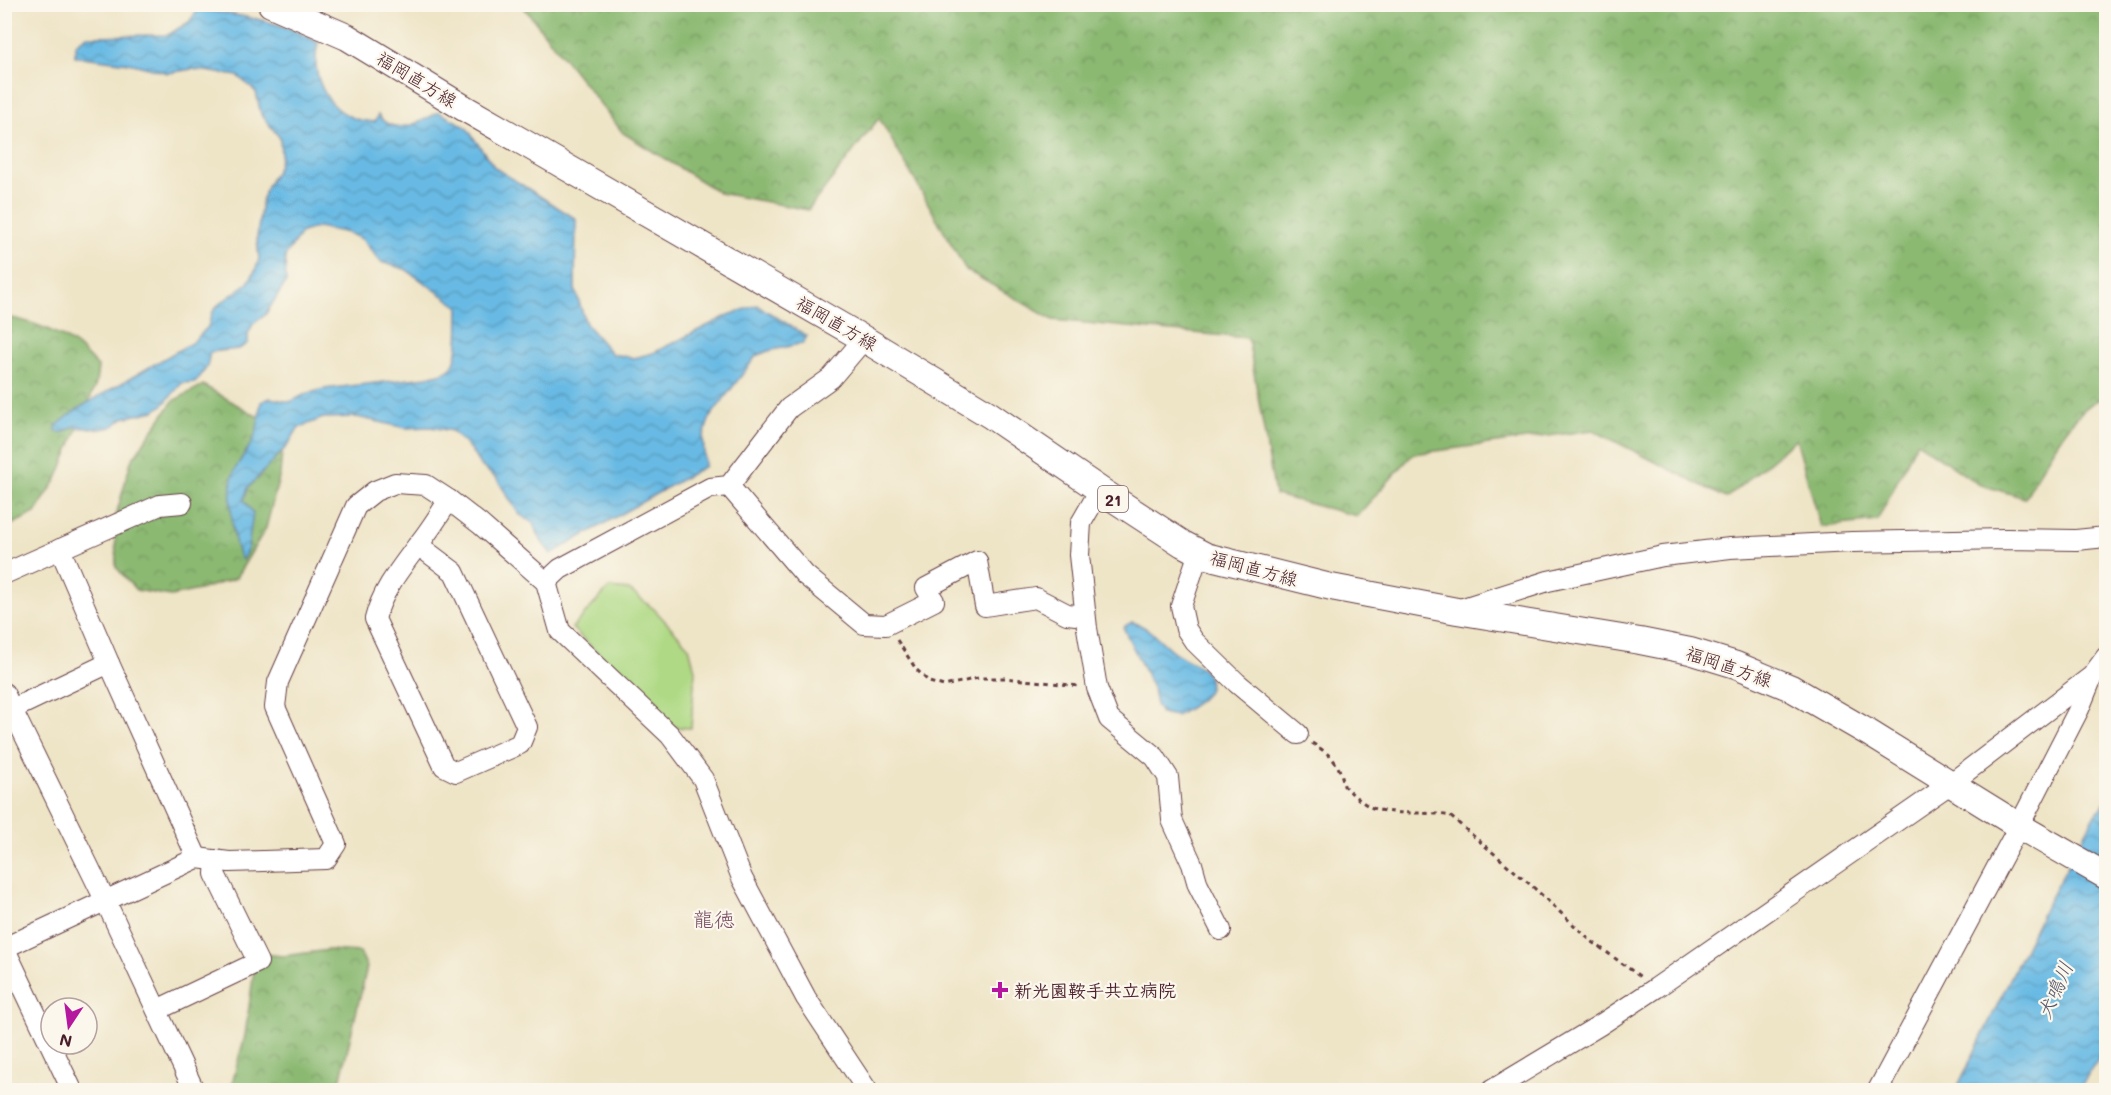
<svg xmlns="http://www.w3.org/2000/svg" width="2111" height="1095" font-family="Mali,'Klee One',sans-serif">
<defs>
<pattern id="forest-crowns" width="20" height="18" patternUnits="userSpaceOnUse" patternTransform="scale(1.5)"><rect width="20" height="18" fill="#8bb972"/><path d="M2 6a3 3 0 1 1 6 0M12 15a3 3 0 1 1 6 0" fill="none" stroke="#74965e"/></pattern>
<pattern id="water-waves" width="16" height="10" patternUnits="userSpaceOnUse" patternTransform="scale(1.5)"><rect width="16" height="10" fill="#68bae4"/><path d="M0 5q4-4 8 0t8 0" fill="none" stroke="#5897b9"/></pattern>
</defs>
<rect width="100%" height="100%" fill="#fbf7ec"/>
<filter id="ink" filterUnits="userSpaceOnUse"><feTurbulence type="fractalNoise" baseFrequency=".0167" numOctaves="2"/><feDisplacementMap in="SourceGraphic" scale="12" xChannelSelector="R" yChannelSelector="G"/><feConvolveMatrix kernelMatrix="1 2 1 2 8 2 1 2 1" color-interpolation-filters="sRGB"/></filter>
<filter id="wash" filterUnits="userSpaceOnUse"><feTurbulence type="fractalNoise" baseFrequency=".008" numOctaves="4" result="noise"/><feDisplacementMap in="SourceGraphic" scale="24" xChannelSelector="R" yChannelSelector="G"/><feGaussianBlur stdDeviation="1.35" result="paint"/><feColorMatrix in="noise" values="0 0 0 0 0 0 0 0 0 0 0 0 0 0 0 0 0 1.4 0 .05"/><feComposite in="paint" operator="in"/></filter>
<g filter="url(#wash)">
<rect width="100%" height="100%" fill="#eee4c6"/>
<g fill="url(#forest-crowns)" stroke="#6a6c4e" stroke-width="1.5">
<path d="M 522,5 L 2106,5 L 2106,398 C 2076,400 2040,472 2025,498 L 1978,484 L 1917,442 L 1877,521 L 1821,527 L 1796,439 L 1726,498 L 1593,430 L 1413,454 L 1357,516 L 1275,495 L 1248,338 L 1053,320 L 966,270 L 879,118 L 808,210 L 720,193 L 623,133 Z"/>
<path d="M 5,317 C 28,320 57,331 77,346 C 84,352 91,360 98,367 L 96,384 L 57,479 L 35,513 L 5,528 Z"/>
<path d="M 203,385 L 267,422 L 283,441 L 280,474 L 266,528 L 236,578 L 199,590 L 171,596 L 136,590 L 116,567 L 115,519 L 131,461 L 173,401 Z"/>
<path d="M 329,950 L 360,952 L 367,967 L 338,1090 L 230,1090 L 245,1036 L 254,970 L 263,954 L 283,956 Z"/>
</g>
<path fill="#afd984" stroke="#7c7c58" stroke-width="1.5" d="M 609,588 L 629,590 L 654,609 L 689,647 L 695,670 L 691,728 L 673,727 L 572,628 Z"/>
<g fill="url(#water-waves)" stroke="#596c88" stroke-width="1.5">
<path d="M 199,9 C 239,16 283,20 318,43 C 310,74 325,108 356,119 C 361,121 369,121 375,122 L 378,115 C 394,138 421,122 439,112 L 466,127 L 495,168 L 576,219 L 575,289 L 586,324 L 612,354 L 634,358 L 653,353 L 729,315 L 757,305 L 807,336 L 803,343 L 768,351 L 756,356 L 710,417 L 703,438 L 705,466 L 551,554 L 542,542 L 533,523 L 519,514 L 497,479 L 480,465 L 470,449 L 452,431 L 431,427 L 406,428 L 357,417 L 323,418 L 298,428 L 288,445 L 248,488 L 244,500 L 253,513 L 248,548 L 242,560 C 232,546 227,488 234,472 C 239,459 251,448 255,435 C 259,425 259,413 261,402 L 270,398 L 290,402 L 306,394 L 324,389 L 427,377 C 434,375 444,374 450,369 C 461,359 458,322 459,307 L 405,269 L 381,262 L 362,239 L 348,233 L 318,227 L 302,232 L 285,256 L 286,282 L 265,315 L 253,324 L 248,334 L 248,343 L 239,349 L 210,352 L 207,367 L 196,382 L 182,383 L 164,404 L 154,411 L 123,418 L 112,427 L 100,429 L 73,427 L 62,433 L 56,431 L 56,426 L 77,409 L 193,342 L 208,327 L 212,313 L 218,305 L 248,283 L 255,271 L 259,259 L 257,238 L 262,199 L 268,184 L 277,170 L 281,156 L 280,138 L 261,114 L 256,92 L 238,76 L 192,69 L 168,73 L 129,63 L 75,56 L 76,44 L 87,36 L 168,35 L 189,22 Z"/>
<path d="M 1132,622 C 1148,626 1156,637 1168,647 C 1177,656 1191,661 1202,668 C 1224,691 1194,705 1176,716 L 1161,713 L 1156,705 L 1153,688 L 1124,629 L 1125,626 Z"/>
<path d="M 2106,801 L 2106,1047 L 2079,1090 L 1956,1090 L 2045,907 L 2096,814 Z"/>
</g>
</g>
<g filter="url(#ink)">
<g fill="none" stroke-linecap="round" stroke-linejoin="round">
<g stroke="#633d42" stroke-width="22">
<g id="minor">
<path d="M 729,486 L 805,575 L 864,624 L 886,625 L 934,601 L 926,588 L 977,561 L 985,606 L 1036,598 L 1067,614 L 1085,616"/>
<path d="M 1100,490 L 1081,523 L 1079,555 L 1087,628 L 1097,688 L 1109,719 L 1155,757 L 1168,777 L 1172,820 L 1192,864 L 1198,885 L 1221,930"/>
<path d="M 418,545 L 454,572 L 527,727 L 520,744 L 456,772 L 444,766 L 375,619 C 382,591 400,569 417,546 C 429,532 439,515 449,500"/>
<path d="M 60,549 L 109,663 L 197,858"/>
<path d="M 1199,552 L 1181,606 L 1186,629 L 1194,641 L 1237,683 L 1298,734"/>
<path d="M 4,574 L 160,505 L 182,503"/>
<path d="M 546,582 L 560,569 L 710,488 L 729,486 L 789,408 L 831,378 L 864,339"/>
<path d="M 1457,610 L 1548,581 L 1663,556 L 1730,548 L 1852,542 L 2006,539 L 2076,540 L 2106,537"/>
<path d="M 4,693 L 106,902 L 194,1090"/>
<path d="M 4,713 L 109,663"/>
<path d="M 4,947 L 72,1090"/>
<path d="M 4,948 L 197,858 L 229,862 L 326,859 L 336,844 L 275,707 L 278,682 L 356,506 L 375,491 L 395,483 L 426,485 L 449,500 L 480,524 L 546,582 L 560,631 L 670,735 L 703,779 L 742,878 L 806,998 L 867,1090"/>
<path d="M 157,1010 L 258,962 L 215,874 L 216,860"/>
<path d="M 1492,1090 L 1600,1025 L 1656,988 L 1950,784 L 2092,676 L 2106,657"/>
<path d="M 1878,1090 L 2019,826 L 2079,709 L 2092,677"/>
</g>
</g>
<g stroke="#633d42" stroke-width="28">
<path id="major" d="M 271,4 L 347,37 L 464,108 L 864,339 L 990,415 L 1100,490 L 1183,544 L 1206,556 L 1331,587 L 1457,611 L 1640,641 L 1690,651 L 1736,665 L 1791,688 L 1869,733 L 2019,826 L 2106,876"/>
</g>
<g stroke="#633d42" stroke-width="3" stroke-dasharray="4.5 4.5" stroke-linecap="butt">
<path d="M 897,640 L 916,669 L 929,682 L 944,686 L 978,678 L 1005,678 L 1080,686"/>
<path d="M 1312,743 C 1331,755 1340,763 1344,786 C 1354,795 1365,807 1379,810 C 1402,815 1427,811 1450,816 L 1532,886 L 1590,940 L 1642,978"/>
</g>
<use href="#minor" stroke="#fff" stroke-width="20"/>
<use href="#major" stroke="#fff" stroke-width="26"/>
</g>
</g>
<path fill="#b5179e" stroke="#fbf7ec" stroke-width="2" d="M997 981h6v6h6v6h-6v6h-6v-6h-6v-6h6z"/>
<g text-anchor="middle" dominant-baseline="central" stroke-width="4.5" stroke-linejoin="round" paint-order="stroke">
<rect fill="#fbf7ec" stroke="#7f6065" stroke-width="1.5" x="1098" y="486" width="30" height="26" rx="4.5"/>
<g font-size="16" font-weight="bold" fill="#4a1f2b">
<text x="1113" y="499">21</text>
</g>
<g font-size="18" fill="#4a1f2b" stroke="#fbf7ec">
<text transform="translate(417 79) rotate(31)">福岡直方線</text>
<text transform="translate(837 323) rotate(30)">福岡直方線</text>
<text transform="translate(1254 568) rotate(15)">福岡直方線</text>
<text transform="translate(1729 666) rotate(19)">福岡直方線</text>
</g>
<g font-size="18" font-weight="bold" fill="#4a1f2b" stroke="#fbf7ec" text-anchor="start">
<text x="1014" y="990">新光園鞍手共立病院</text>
</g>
<g font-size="20" font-style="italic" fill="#54556c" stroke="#fbf7ec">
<text transform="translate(2054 990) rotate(-66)">犬鳴川</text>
</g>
<g font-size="21" fill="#7a5067" stroke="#fbf7ec">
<text x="714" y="918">龍徳</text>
</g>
</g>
<rect width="2111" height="1095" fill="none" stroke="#fbf7ec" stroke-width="24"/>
<g transform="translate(69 1026) rotate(193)"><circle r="28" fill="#fbf7ec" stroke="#b4a19f" stroke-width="1.5"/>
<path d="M0-4.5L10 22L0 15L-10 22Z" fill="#b5179e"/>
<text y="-9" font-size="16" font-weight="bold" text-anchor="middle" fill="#4a1f2b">N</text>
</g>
</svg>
